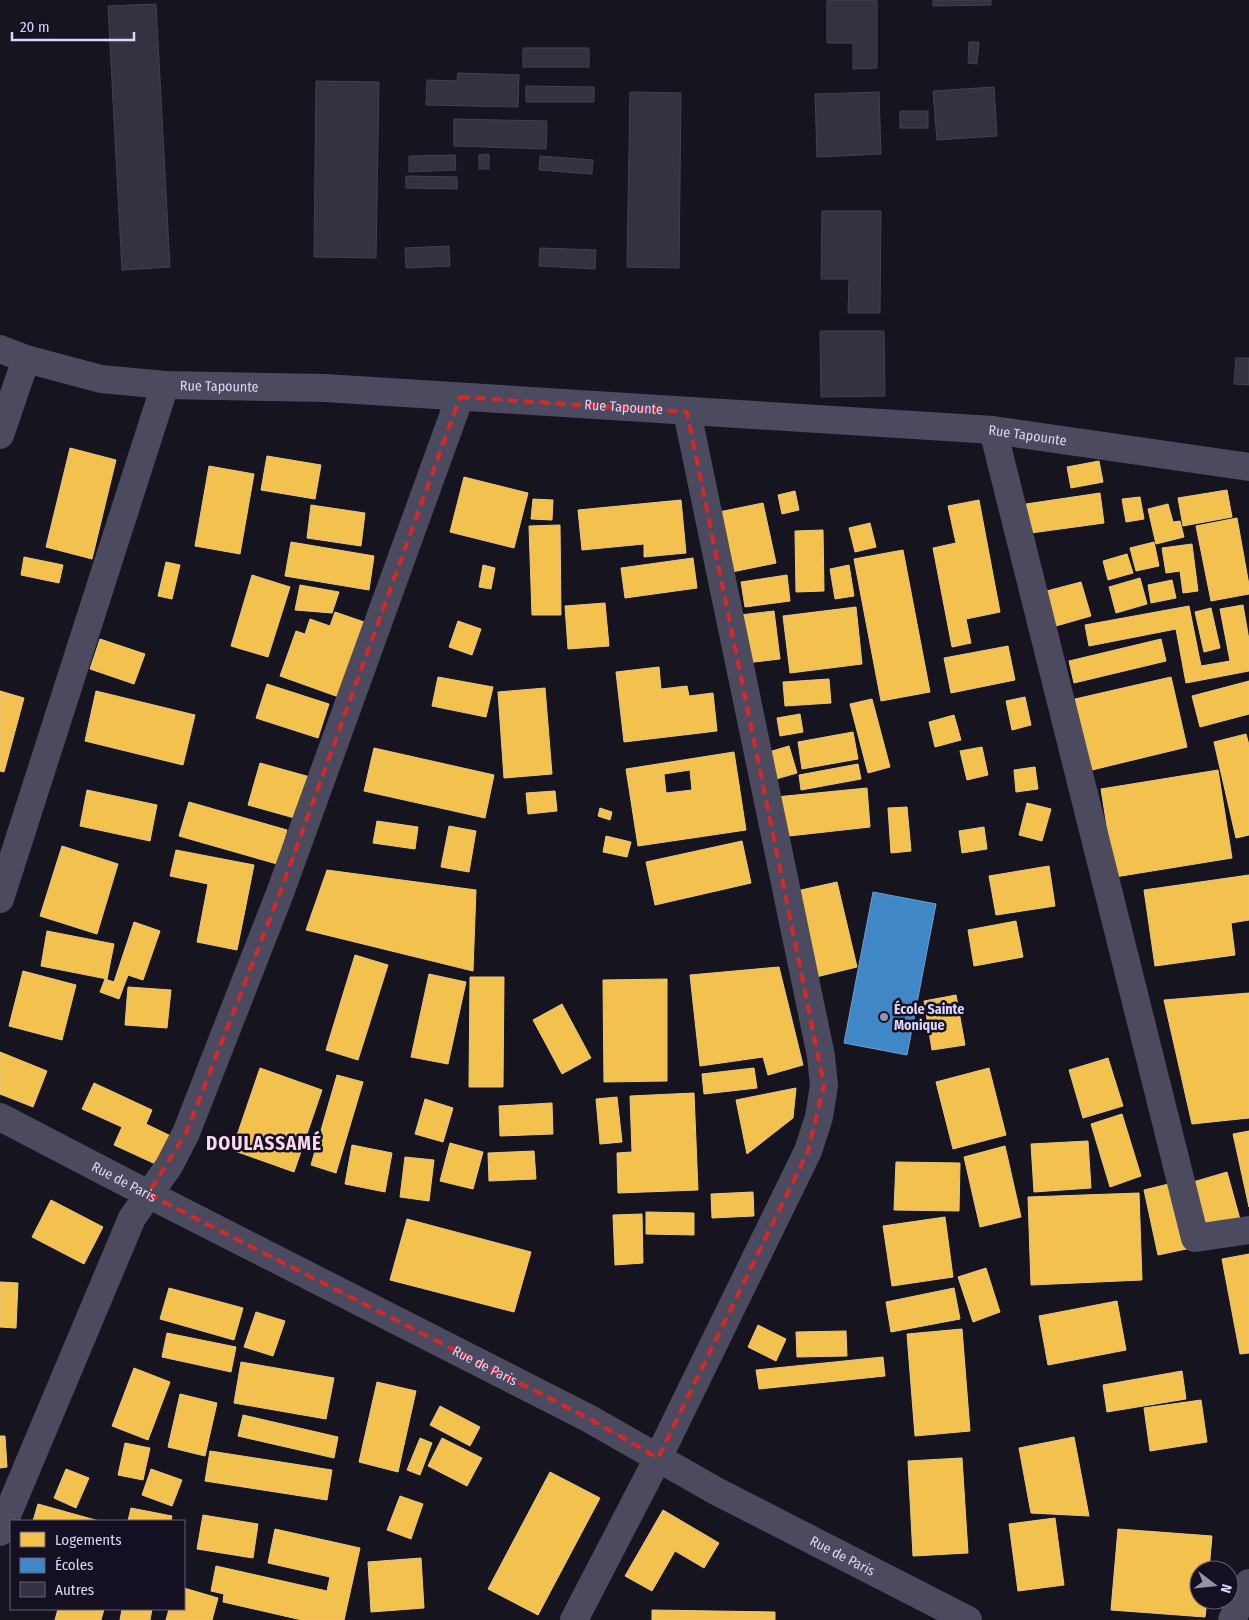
<svg xmlns="http://www.w3.org/2000/svg" width="1249" height="1620" font-family="'Fira Sans Condensed',sans-serif">
<rect width="100%" height="100%" fill="#16141e"/>
<g fill="#f2c14e" stroke="#ebc782" fill-rule="evenodd">
<path d="M 70,448 L 116,460 L 92,559 L 46,547 Z"/>
<path d="M 267,456 L 321,465 L 315,499 L 261,490 Z"/>
<path d="M 1099,461 L 1103,482 L 1071,488 L 1067,467 Z"/>
<path d="M 209,466 L 254,474 L 240,554 L 195,546 Z"/>
<path d="M 464,477 L 528,493 L 514,548 L 450,532 Z"/>
<path d="M 1227,490 L 1232,517 L 1183,526 L 1178,498 Z"/>
<path d="M 795,491 L 799,510 L 782,514 L 778,495 Z"/>
<path d="M 1100,493 L 1104,523 L 1031,533 L 1026,504 Z"/>
<path d="M 1140,497 L 1144,519 L 1126,522 L 1122,499 Z"/>
<path d="M 533,499 L 553,500 L 552,520 L 531,519 Z"/>
<path d="M 681,500 L 686,553 L 644,557 L 644,544 L 582,550 L 578,510 Z"/>
<path d="M 979,500 L 1000,612 L 966,619 L 971,643 L 952,647 L 933,548 L 956,543 L 948,506 Z"/>
<path d="M 763,503 L 776,563 L 727,573 L 714,513 Z"/>
<path d="M 1168,504 L 1173,522 L 1180,521 L 1184,537 L 1156,544 L 1148,509 Z"/>
<path d="M 311,505 L 365,513 L 361,546 L 307,538 Z"/>
<path d="M 1237,518 L 1249,585 L 1249,594 L 1211,601 L 1196,526 Z"/>
<path d="M 870,523 L 876,547 L 855,552 L 849,528 Z"/>
<path d="M 560,525 L 561,615 L 532,615 L 529,526 Z"/>
<path d="M 823,530 L 824,591 L 796,592 L 795,531 Z"/>
<path d="M 291,542 L 374,556 L 369,590 L 285,576 Z"/>
<path d="M 1154,542 L 1159,566 L 1136,571 L 1130,548 Z"/>
<path d="M 1192,544 L 1198,591 L 1183,593 L 1180,571 L 1166,573 L 1162,548 Z"/>
<path d="M 903,550 L 930,692 L 881,701 L 854,559 Z"/>
<path d="M 1127,554 L 1133,573 L 1108,580 L 1103,561 Z"/>
<path d="M 24,557 L 63,565 L 59,583 L 21,575 Z"/>
<path d="M 693,558 L 697,588 L 625,598 L 621,568 Z"/>
<path d="M 166,562 L 180,565 L 172,599 L 158,596 Z"/>
<path d="M 483,565 L 495,568 L 491,589 L 479,587 Z"/>
<path d="M 849,565 L 854,596 L 835,599 L 830,569 Z"/>
<path d="M 252,575 L 290,587 L 268,657 L 231,646 Z"/>
<path d="M 787,575 L 790,601 L 745,607 L 741,582 Z"/>
<path d="M 1140,578 L 1147,604 L 1116,613 L 1109,587 Z"/>
<path d="M 1172,580 L 1176,598 L 1151,603 L 1148,585 Z"/>
<path d="M 1081,582 L 1091,616 L 1049,628 L 1039,593 Z"/>
<path d="M 300,585 L 339,592 L 332,613 L 295,610 Z"/>
<path d="M 605,603 L 609,646 L 568,649 L 565,606 Z"/>
<path d="M 1243,605 L 1249,640 L 1249,671 L 1186,683 L 1176,629 L 1089,646 L 1085,625 L 1189,606 L 1201,666 L 1230,661 L 1220,609 Z"/>
<path d="M 856,607 L 862,664 L 790,673 L 783,616 Z"/>
<path d="M 1211,608 L 1220,648 L 1204,652 L 1195,612 Z"/>
<path d="M 774,611 L 780,659 L 746,663 L 740,615 Z"/>
<path d="M 335,612 L 373,625 L 347,700 L 280,676 L 296,631 L 305,634 L 310,619 L 330,626 Z"/>
<path d="M 458,621 L 481,629 L 472,655 L 449,647 Z"/>
<path d="M 100,639 L 145,654 L 134,684 L 90,669 Z"/>
<path d="M 1161,639 L 1166,661 L 1074,683 L 1069,661 Z"/>
<path d="M 1008,646 L 1015,680 L 951,693 L 944,658 Z"/>
<path d="M 659,667 L 661,689 L 687,686 L 689,696 L 713,693 L 717,731 L 624,742 L 616,672 Z"/>
<path d="M 438,677 L 493,687 L 486,717 L 432,706 Z"/>
<path d="M 1171,677 L 1187,747 L 1092,770 L 1075,699 Z"/>
<path d="M 829,679 L 831,703 L 785,706 L 783,682 Z"/>
<path d="M 1249,681 L 1249,714 L 1200,727 L 1192,696 Z"/>
<path d="M 267,684 L 329,704 L 318,738 L 256,718 Z"/>
<path d="M 545,688 L 552,774 L 504,778 L 498,692 Z"/>
<path d="M 0,691 L 24,698 L 4,772 L 0,771 Z"/>
<path d="M 96,691 L 195,715 L 183,765 L 85,741 Z"/>
<path d="M 1025,697 L 1031,725 L 1012,730 L 1006,701 Z"/>
<path d="M 872,699 L 890,767 L 868,773 L 850,704 Z"/>
<path d="M 800,714 L 803,732 L 780,736 L 777,718 Z"/>
<path d="M 954,715 L 961,740 L 935,747 L 929,722 Z"/>
<path d="M 853,732 L 858,759 L 802,769 L 798,742 Z"/>
<path d="M 1246,734 L 1249,745 L 1249,835 L 1236,838 L 1214,742 Z"/>
<path d="M 789,746 L 797,773 L 769,781 L 762,754 Z"/>
<path d="M 982,747 L 988,775 L 967,780 L 960,751 Z"/>
<path d="M 374,748 L 494,775 L 485,818 L 364,791 Z"/>
<path d="M 734,752 L 746,830 L 638,846 L 626,769 ZM 690,770 L 692,790 L 666,793 L 664,774 Z"/>
<path d="M 260,763 L 310,777 L 298,819 L 248,805 Z"/>
<path d="M 858,764 L 861,779 L 801,790 L 799,775 Z"/>
<path d="M 1035,767 L 1038,789 L 1016,792 L 1014,770 Z"/>
<path d="M 1218,770 L 1232,858 L 1115,877 L 1101,789 Z"/>
<path d="M 867,788 L 870,827 L 780,837 L 776,797 Z"/>
<path d="M 87,790 L 157,805 L 150,841 L 80,826 Z"/>
<path d="M 555,791 L 557,811 L 528,814 L 526,793 Z"/>
<path d="M 189,802 L 287,830 L 277,864 L 179,836 Z"/>
<path d="M 1027,803 L 1051,809 L 1042,841 L 1019,835 Z"/>
<path d="M 907,807 L 911,851 L 891,853 L 888,808 Z"/>
<path d="M 600,808 L 612,812 L 610,820 L 598,816 Z"/>
<path d="M 377,821 L 418,827 L 415,849 L 373,843 Z"/>
<path d="M 449,826 L 476,831 L 469,872 L 441,867 Z"/>
<path d="M 984,827 L 987,849 L 962,853 L 959,831 Z"/>
<path d="M 606,836 L 631,842 L 627,857 L 603,852 Z"/>
<path d="M 742,841 L 751,883 L 655,905 L 646,862 Z"/>
<path d="M 62,846 L 118,864 L 97,934 L 40,916 Z"/>
<path d="M 176,850 L 254,865 L 237,950 L 197,942 L 208,884 L 170,876 Z"/>
<path d="M 1049,866 L 1055,906 L 996,915 L 989,876 Z"/>
<path d="M 327,870 L 476,890 L 473,971 L 306,930 Z"/>
<path d="M 1249,875 L 1249,920 L 1231,923 L 1235,955 L 1155,966 L 1144,890 Z"/>
<path d="M 837,882 L 857,967 L 812,978 L 792,892 Z"/>
<path d="M 1016,921 L 1023,957 L 974,966 L 968,930 Z"/>
<path d="M 134,922 L 160,931 L 143,980 L 128,975 L 119,999 L 100,992 L 105,979 L 114,982 Z"/>
<path d="M 47,931 L 114,944 L 107,979 L 41,966 Z"/>
<path d="M 355,955 L 388,965 L 358,1060 L 326,1050 Z"/>
<path d="M 779,967 L 803,1065 L 768,1075 L 763,1057 L 700,1066 L 690,975 Z"/>
<path d="M 23,971 L 76,985 L 62,1040 L 9,1026 Z"/>
<path d="M 429,974 L 466,982 L 448,1064 L 411,1057 Z"/>
<path d="M 470,977 L 504,977 L 503,1087 L 469,1087 Z"/>
<path d="M 667,979 L 667,1081 L 604,1082 L 603,980 Z"/>
<path d="M 128,987 L 171,990 L 167,1028 L 125,1025 Z"/>
<path d="M 1249,993 L 1249,1118 L 1192,1124 L 1164,1000 Z"/>
<path d="M 956,995 L 965,1045 L 932,1050 L 924,1001 Z"/>
<path d="M 562,1004 L 591,1058 L 562,1074 L 533,1020 Z"/>
<path d="M 0,1052 L 47,1071 L 33,1107 L 0,1094 Z"/>
<path d="M 1108,1058 L 1123,1106 L 1083,1118 L 1069,1070 Z"/>
<path d="M 260,1068 L 322,1090 L 294,1172 L 232,1150 Z"/>
<path d="M 754,1068 L 757,1088 L 704,1094 L 702,1074 Z"/>
<path d="M 989,1068 L 1006,1135 L 953,1149 L 936,1082 Z"/>
<path d="M 337,1075 L 363,1082 L 336,1173 L 311,1165 Z"/>
<path d="M 94,1083 L 152,1110 L 146,1124 L 175,1138 L 162,1167 L 114,1145 L 122,1127 L 82,1109 Z"/>
<path d="M 796,1088 L 793,1118 L 747,1154 L 736,1100 Z"/>
<path d="M 694,1093 L 698,1190 L 618,1193 L 617,1153 L 632,1152 L 630,1096 Z"/>
<path d="M 617,1097 L 622,1142 L 600,1144 L 596,1099 Z"/>
<path d="M 425,1099 L 453,1108 L 443,1142 L 415,1134 Z"/>
<path d="M 552,1103 L 553,1134 L 500,1136 L 499,1106 Z"/>
<path d="M 1122,1114 L 1141,1176 L 1110,1187 L 1091,1124 Z"/>
<path d="M 1249,1131 L 1249,1207 L 1233,1134 Z"/>
<path d="M 1088,1141 L 1091,1188 L 1034,1192 L 1031,1144 Z"/>
<path d="M 450,1143 L 483,1152 L 473,1189 L 440,1181 Z"/>
<path d="M 352,1145 L 392,1153 L 385,1192 L 345,1184 Z"/>
<path d="M 1005,1146 L 1021,1217 L 980,1227 L 964,1157 Z"/>
<path d="M 534,1151 L 536,1179 L 489,1181 L 488,1153 Z"/>
<path d="M 405,1157 L 434,1160 L 429,1201 L 400,1197 Z"/>
<path d="M 896,1162 L 960,1163 L 959,1211 L 894,1210 Z"/>
<path d="M 1227,1172 L 1241,1223 L 1208,1233 L 1193,1182 Z"/>
<path d="M 1177,1182 L 1191,1248 L 1158,1255 L 1144,1190 Z"/>
<path d="M 753,1192 L 754,1216 L 712,1218 L 711,1194 Z"/>
<path d="M 1139,1193 L 1142,1280 L 1031,1285 L 1028,1197 Z"/>
<path d="M 51,1200 L 103,1227 L 84,1264 L 32,1237 Z"/>
<path d="M 646,1212 L 694,1213 L 694,1235 L 646,1234 Z"/>
<path d="M 642,1214 L 643,1263 L 615,1265 L 613,1215 Z"/>
<path d="M 945,1217 L 953,1277 L 892,1286 L 883,1226 Z"/>
<path d="M 407,1219 L 531,1252 L 514,1312 L 390,1280 Z"/>
<path d="M 1249,1254 L 1249,1353 L 1240,1354 L 1222,1259 Z"/>
<path d="M 986,1268 L 1000,1312 L 973,1322 L 958,1277 Z"/>
<path d="M 0,1282 L 18,1283 L 16,1328 L 0,1327 Z"/>
<path d="M 169,1288 L 243,1308 L 234,1340 L 160,1319 Z"/>
<path d="M 954,1288 L 960,1319 L 891,1332 L 886,1302 Z"/>
<path d="M 1117,1301 L 1126,1350 L 1048,1365 L 1039,1316 Z"/>
<path d="M 256,1312 L 285,1321 L 273,1356 L 244,1347 Z"/>
<path d="M 758,1325 L 786,1339 L 776,1361 L 748,1347 Z"/>
<path d="M 962,1329 L 970,1431 L 915,1436 L 907,1334 Z"/>
<path d="M 846,1331 L 847,1356 L 797,1357 L 796,1332 Z"/>
<path d="M 167,1333 L 236,1347 L 231,1372 L 162,1357 Z"/>
<path d="M 883,1357 L 885,1376 L 759,1389 L 756,1370 Z"/>
<path d="M 241,1362 L 334,1378 L 326,1419 L 234,1403 Z"/>
<path d="M 134,1368 L 170,1382 L 148,1440 L 112,1426 Z"/>
<path d="M 1182,1371 L 1186,1399 L 1107,1412 L 1103,1385 Z"/>
<path d="M 377,1382 L 416,1391 L 398,1472 L 359,1462 Z"/>
<path d="M 180,1394 L 217,1403 L 205,1456 L 168,1447 Z"/>
<path d="M 1201,1400 L 1207,1442 L 1150,1451 L 1144,1408 Z"/>
<path d="M 440,1406 L 480,1427 L 470,1446 L 430,1425 Z"/>
<path d="M 243,1415 L 338,1437 L 334,1458 L 238,1436 Z"/>
<path d="M 0,1436 L 5,1436 L 7,1467 L 0,1468 Z"/>
<path d="M 1074,1437 L 1089,1516 L 1031,1513 L 1019,1448 Z"/>
<path d="M 420,1438 L 432,1443 L 420,1475 L 407,1470 Z"/>
<path d="M 442,1438 L 482,1458 L 467,1486 L 428,1466 Z"/>
<path d="M 125,1443 L 150,1448 L 143,1480 L 118,1475 Z"/>
<path d="M 210,1451 L 332,1470 L 327,1500 L 205,1481 Z"/>
<path d="M 962,1458 L 968,1553 L 913,1556 L 908,1461 Z"/>
<path d="M 66,1469 L 89,1478 L 76,1508 L 54,1498 Z"/>
<path d="M 151,1469 L 182,1480 L 172,1506 L 142,1495 Z"/>
<path d="M 550,1472 L 600,1498 L 538,1615 L 488,1589 Z"/>
<path d="M 400,1496 L 423,1504 L 411,1539 L 387,1530 Z"/>
<path d="M 38,1504 L 99,1521 L 33,1521 Z"/>
<path d="M 131,1508 L 172,1516 L 171,1521 L 128,1521 Z"/>
<path d="M 663,1510 L 719,1543 L 704,1568 L 675,1551 L 652,1591 L 625,1576 Z"/>
<path d="M 203,1515 L 258,1524 L 253,1558 L 197,1549 Z"/>
<path d="M 1055,1518 L 1064,1585 L 1018,1591 L 1009,1524 Z"/>
<path d="M 275,1529 L 360,1548 L 344,1620 L 302,1620 L 223,1602 L 224,1594 L 211,1591 L 216,1566 L 327,1591 L 330,1577 L 268,1563 Z"/>
<path d="M 1118,1529 L 1212,1536 L 1209,1570 L 1199,1570 L 1199,1600 L 1207,1600 L 1205,1617 L 1111,1610 Z"/>
<path d="M 421,1558 L 424,1608 L 371,1612 L 368,1562 Z"/>
<path d="M 184,1588 L 218,1598 L 212,1620 L 166,1620 L 169,1609 L 184,1609 Z"/>
<path d="M 58,1609 L 104,1609 L 101,1620 L 55,1620 Z"/>
<path d="M 122,1609 L 152,1609 L 150,1620 L 120,1620 Z"/>
<path d="M 652,1610 L 775,1612 L 775,1620 L 652,1620 Z"/>
</g>
<path fill="#3f88c5" stroke="#6e9fd5" d="M 873,892 L 936,904 L 907,1055 L 844,1043 Z"/>
<g fill="#343240" stroke="#434051">
<path d="M 827,0 L 877,0 L 877,68 L 853,69 L 853,43 L 827,43 Z"/>
<path d="M 933,0 L 991,0 L 991,5 L 933,6 Z"/>
<path d="M 156,4 L 170,267 L 122,270 L 108,6 Z"/>
<path d="M 969,42 L 979,42 L 977,64 L 968,63 Z"/>
<rect x="523" y="48" width="66" height="19"/>
<path d="M 458,73 L 519,75 L 518,107 L 426,105 L 427,80 L 457,81 Z"/>
<path d="M 316,81 L 379,82 L 376,258 L 314,257 Z"/>
<path d="M 526,86 L 594,87 L 594,102 L 526,102 Z"/>
<path d="M 994,87 L 997,136 L 937,140 L 933,91 Z"/>
<path d="M 630,92 L 681,93 L 679,268 L 627,267 Z"/>
<path d="M 879,92 L 881,154 L 817,157 L 815,94 Z"/>
<rect x="900" y="111" width="28" height="17"/>
<path d="M 454,119 L 547,121 L 546,149 L 454,146 Z"/>
<path d="M 489,154 L 489,169 L 479,169 L 479,155 Z"/>
<path d="M 455,155 L 456,170 L 409,172 L 409,156 Z"/>
<path d="M 540,156 L 593,160 L 592,174 L 539,170 Z"/>
<path d="M 406,176 L 457,177 L 457,189 L 406,188 Z"/>
<path d="M 822,211 L 881,211 L 880,313 L 848,313 L 849,279 L 821,279 Z"/>
<path d="M 449,246 L 450,266 L 406,268 L 405,248 Z"/>
<path d="M 540,248 L 596,250 L 595,269 L 539,266 Z"/>
<path d="M 820,331 L 884,331 L 885,396 L 821,397 Z"/>
<path d="M 1236,358 L 1249,358 L 1249,385 L 1234,384 Z"/>
</g>
<g fill="none" stroke-linecap="round" stroke-linejoin="round">
<g stroke="#4c4a5e" stroke-width="28">
<path id="s1" d="M 0,349 L 26,359 L 101,379 L 165,385 L 325,388 L 993,430 L 1249,467"/>
<path d="M 993,430 L 1195,1238 L 1249,1230"/>
<path d="M 0,435 L 26,359"/>
<path d="M 0,899 L 165,385"/>
<path id="s2" d="M 0,1117 L 148,1194 L 588,1418 L 716,1491 L 968,1620"/>
<path d="M 0,1532 L 132,1218 L 169,1166 L 186,1133 L 280,893 L 460,397"/>
<path d="M 574,1620 L 658,1458 L 808,1151 L 819,1117 L 824,1085 L 821,1056 L 687,412"/>
<path d="M 1232,1620 L 1249,1583"/>
</g>
</g>
<path fill="none" stroke="#d62828" stroke-width="4" stroke-dasharray="10 6" stroke-linejoin="round" d="M 460,397 L 687,412 L 824,1085 L 808,1151 L 658,1458 L 588,1418 L 148,1194 L 186,1133 L 280,893 Z"/>
<circle fill="#9692ae" stroke="#141022" stroke-width="2" cx="884" cy="1017" r="5"/>
<g text-anchor="middle" dominant-baseline="central" stroke-width="5" stroke-linejoin="round" paint-order="stroke">
<g font-size="14" fill="#dbd6fb" stroke="#141022">
<text stroke="none"><textPath href="#s1" startOffset="224">Rue Tapounte</textPath></text>
<text stroke="none"><textPath href="#s1" startOffset="629">Rue Tapounte</textPath></text>
<text stroke="none"><textPath href="#s1" startOffset="1034">Rue Tapounte</textPath></text>
<text stroke="none"><textPath href="#s2" startOffset="140">Rue de Paris</textPath></text>
<text stroke="none"><textPath href="#s2" startOffset="545">Rue de Paris</textPath></text>
<text stroke="none"><textPath href="#s2" startOffset="950">Rue de Paris</textPath></text>
</g>
<g font-size="14" font-weight="bold" fill="#dbd6fb" stroke="#141022" text-anchor="start">
<text x="894" y="1009">École Sainte<tspan x="894" dy="16">Monique</tspan></text>
</g>
<g font-size="19" font-weight="bold" letter-spacing="1" fill="#fbd8ee" stroke="#141022">
<text x="264" y="1143">DOULASSAMÉ</text>
</g>
</g>
<rect x="10" y="1520" width="175" height="90" fill="#141022" stroke="#645f79"/>
<rect x="20" y="1532" width="25" height="15" fill="#f2c14e" stroke="#645f79"/>
<text x="55" y="1545" font-size="15" fill="#dbd6fb">Logements</text>
<rect x="20" y="1558" width="25" height="15" fill="#3f88c5" stroke="#645f79"/>
<text x="55" y="1570" font-size="15" fill="#dbd6fb">Écoles</text>
<rect x="20" y="1582" width="25" height="15" fill="#343240" stroke="#645f79"/>
<text x="55" y="1595" font-size="15" fill="#dbd6fb">Autres</text>
<g transform="translate(1214 1585) rotate(106)"><circle r="24" fill="#141022" stroke="#645f79"/>
<path d="M0-4L9 19L0 12L-9 19Z" fill="#9692ae"/>
<text y="-8" font-size="14" font-weight="bold" text-anchor="middle" fill="#dbd6fb">N</text>
</g>
<path d="M12 32v8h122v-8" fill="none" stroke="#dbd6fb" stroke-width="2.5"/>
<text x="20" y="32" font-size="15" fill="#dbd6fb" stroke="#141022" stroke-width="4" paint-order="stroke">20 m</text>
</svg>
